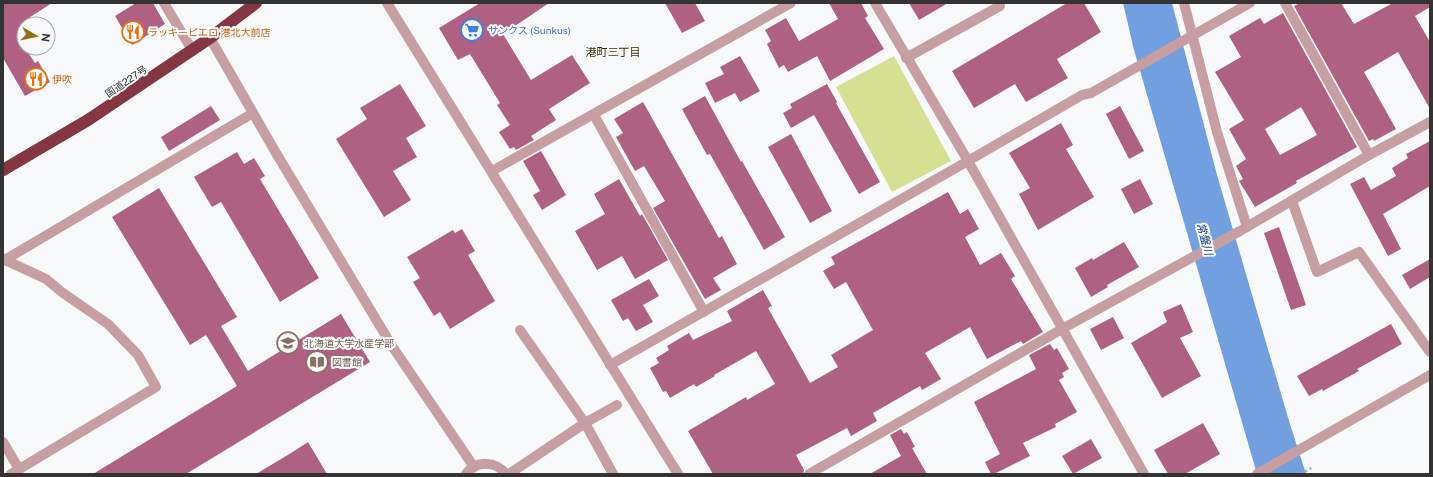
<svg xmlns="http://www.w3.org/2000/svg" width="1433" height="477" font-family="'Public Sans','Noto Sans JP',sans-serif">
<rect width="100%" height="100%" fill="#f7f9fb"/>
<path fill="#d6e092" d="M 894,56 L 951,161 L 892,192 L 836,87 Z"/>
<path fill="#729fe0" d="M 1123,3 L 1172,3 L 1217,175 L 1289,421 L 1306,474 L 1257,474 L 1134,50 Z"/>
<g fill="#af6181" fill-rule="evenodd">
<path d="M 3,3 L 52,3 L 24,21 L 24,48 L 25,48 L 35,63 L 38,61 L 50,82 L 25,96 L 3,58 Z"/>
<path d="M 136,3 L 153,3 L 165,24 L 132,45 L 115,16 Z"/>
<path d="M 480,3 L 549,3 L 503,34 L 531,80 L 572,55 L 590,83 L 549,109 L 556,120 L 531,136 L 534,140 L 516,150 L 514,147 L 510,149 L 499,132 L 510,125 L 497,105 L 500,103 L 470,54 L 458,60 L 439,28 Z"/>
<path d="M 665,3 L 695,3 L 705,21 L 682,33 Z"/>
<path d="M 829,3 L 861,3 L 868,16 L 865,18 L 884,49 L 830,81 L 817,56 L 788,72 L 784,65 L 779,68 L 767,44 L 771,41 L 765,30 L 786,18 L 799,41 L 838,19 Z"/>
<path d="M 909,3 L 948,3 L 919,20 Z"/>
<path d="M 1067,3 L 1084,3 L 1101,32 L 1057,59 L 1068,78 L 1026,102 L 1015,84 L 974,108 L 952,71 Z"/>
<path d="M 1300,3 L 1341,3 L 1354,24 L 1393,3 L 1430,3 L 1430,7 L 1415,16 L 1430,42 L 1430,109 L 1398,52 L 1364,72 L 1396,129 L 1374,141 L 1373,139 L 1369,141 L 1294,6 Z"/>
<path d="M 1283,13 L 1357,147 L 1296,181 L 1297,183 L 1255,207 L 1239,181 L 1243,179 L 1236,166 L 1246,159 L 1229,129 L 1244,120 L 1215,72 L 1241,57 L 1229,36 L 1260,18 L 1264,24 ZM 1301,107 L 1317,135 L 1280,155 L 1265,129 Z"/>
<path d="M 740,56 L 760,91 L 740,102 L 735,93 L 715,103 L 705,83 L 724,74 L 720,67 Z"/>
<path d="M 400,84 L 426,126 L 406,138 L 417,157 L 393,171 L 411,200 L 384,217 L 336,139 L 367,119 L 360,108 Z"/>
<path d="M 827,84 L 837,102 L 836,103 L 880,182 L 859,194 L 814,115 L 791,128 L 783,113 L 792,108 L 790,104 Z"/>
<path d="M 705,96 L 741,162 L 742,161 L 785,237 L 764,250 L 710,154 L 707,155 L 682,109 Z"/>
<path d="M 643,102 L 719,238 L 722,236 L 737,264 L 713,278 L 721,290 L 705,299 L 653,208 L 665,201 L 644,166 L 635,171 L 616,137 L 623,133 L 614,119 Z"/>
<path d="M 211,106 L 220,120 L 169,151 L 161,137 Z"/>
<path d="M 1120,106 L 1144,151 L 1129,159 L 1106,114 Z"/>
<path d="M 1061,123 L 1073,145 L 1066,149 L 1094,197 L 1038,230 L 1019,194 L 1030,188 L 1009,153 Z"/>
<path d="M 791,134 L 832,211 L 810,223 L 768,147 Z"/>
<path d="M 1430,141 L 1430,186 L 1383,214 L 1401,249 L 1388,256 L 1350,184 L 1364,177 L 1371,190 L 1396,176 L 1392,168 L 1408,158 L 1406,154 Z"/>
<path d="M 541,151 L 566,195 L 542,210 L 533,195 L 540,191 L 523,161 Z"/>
<path d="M 237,152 L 244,164 L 254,158 L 265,176 L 260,179 L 319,278 L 280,302 L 221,202 L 212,207 L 194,177 Z"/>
<path d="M 619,179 L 640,216 L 642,214 L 668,260 L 635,279 L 622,256 L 597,270 L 575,231 L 605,214 L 594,194 Z"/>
<path d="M 1140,179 L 1153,204 L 1134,214 L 1121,189 Z"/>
<path d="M 159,188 L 237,317 L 221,326 L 248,371 L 341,314 L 370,362 L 186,474 L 93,474 L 237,386 L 206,335 L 190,345 L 112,217 Z"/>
<path d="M 948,192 L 960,214 L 968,209 L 979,229 L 965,237 L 980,265 L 1001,253 L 1015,276 L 1011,279 L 1043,332 L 1023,344 L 1021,341 L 987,359 L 970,327 L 925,353 L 941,379 L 922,390 L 920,386 L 873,413 L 877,421 L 851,436 L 847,428 L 796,455 L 804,470 L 803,474 L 713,474 L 688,431 L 746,397 L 747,400 L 775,384 L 756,351 L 714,375 L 715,376 L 696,387 L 694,384 L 670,398 L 666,391 L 663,392 L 650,368 L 659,363 L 656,358 L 669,350 L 667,346 L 689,333 L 693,340 L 732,321 L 727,311 L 763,290 L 772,306 L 768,308 L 810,383 L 838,367 L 831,355 L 873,330 L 846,282 L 834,289 L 823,271 L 835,264 L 831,257 Z"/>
<path d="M 1279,227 L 1306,305 L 1291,310 L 1264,233 Z"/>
<path d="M 462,229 L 475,251 L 468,255 L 495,301 L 450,329 L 440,312 L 434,316 L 413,282 L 420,278 L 407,257 L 453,230 L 455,233 Z"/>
<path d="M 1124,242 L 1139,267 L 1107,285 L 1108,287 L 1091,297 L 1075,268 L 1092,258 L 1093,260 Z"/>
<path d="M 1430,259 L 1430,277 L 1410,289 L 1402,275 Z"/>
<path d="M 649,279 L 659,296 L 643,305 L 653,322 L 636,331 L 628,318 L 623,321 L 611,300 Z"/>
<path d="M 1181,304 L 1193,332 L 1180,338 L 1201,376 L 1162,398 L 1131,343 L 1167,322 L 1163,312 Z"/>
<path d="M 1113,317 L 1124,338 L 1101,350 L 1090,329 Z"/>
<path d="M 1391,324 L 1402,344 L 1357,369 L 1359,371 L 1323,391 L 1322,389 L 1309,396 L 1297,376 Z"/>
<path d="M 1050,344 L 1054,350 L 1057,348 L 1069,369 L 1062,373 L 1064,377 L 1059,380 L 1077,412 L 1055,424 L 1056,427 L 1023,443 L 1030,456 L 994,474 L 991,474 L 985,462 L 1000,454 L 974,402 L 1036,369 L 1029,355 Z"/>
<path d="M 1203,423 L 1220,454 L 1185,474 L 1168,474 L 1154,450 Z"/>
<path d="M 901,429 L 904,434 L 907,432 L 915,447 L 912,448 L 927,474 L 870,474 L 901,456 L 890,435 Z"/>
<path d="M 1091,439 L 1102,458 L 1073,474 L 1062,456 Z"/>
<path d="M 308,442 L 327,474 L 256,474 L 291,453 Z"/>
</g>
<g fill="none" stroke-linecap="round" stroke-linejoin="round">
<path stroke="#a7a8a9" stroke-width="2.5" stroke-dasharray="2 3" stroke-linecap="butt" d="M 1301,474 L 1313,467"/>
<g stroke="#c79fa2" stroke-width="10">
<path d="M 164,3 L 192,50"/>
<path d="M 387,3 L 678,474"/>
<path d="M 875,3 L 968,161 L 1144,474"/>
<path d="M 1184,3 L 1217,132 L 1247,227"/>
<path d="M 1285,3 L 1369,155"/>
<path d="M 210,38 L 276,153 L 392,346 L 474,467"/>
<path d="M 906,58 L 1000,6"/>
<path d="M 594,115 L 704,312"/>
<path d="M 492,171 L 791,3"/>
<path d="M 1292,201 L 1317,272 L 1359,252 L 1430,352"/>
<path d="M 3,259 L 46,279 L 63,293 L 108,324 L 138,355 L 156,387 L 11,474"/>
<path d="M 3,261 L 253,113"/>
<path d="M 520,330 L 585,423 L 613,474"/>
<path d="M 610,365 L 968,161 L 1082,95 L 1091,93 L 1250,3"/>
<path d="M 3,442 L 19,469"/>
<path d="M 466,474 C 476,460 496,461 506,474"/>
<path d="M 509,474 L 585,423 L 617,405"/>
<path d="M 809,474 L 1062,329 L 1240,231 L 1369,155 L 1430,122"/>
<path d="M 1257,474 L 1430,375"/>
</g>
<path stroke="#843642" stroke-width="12" d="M 3,170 L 88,120 L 210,38 L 256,3"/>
</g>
<defs>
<g id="supermarket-ring" transform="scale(1.15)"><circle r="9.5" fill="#f7f9fb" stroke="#3f7fe0" stroke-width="1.5"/><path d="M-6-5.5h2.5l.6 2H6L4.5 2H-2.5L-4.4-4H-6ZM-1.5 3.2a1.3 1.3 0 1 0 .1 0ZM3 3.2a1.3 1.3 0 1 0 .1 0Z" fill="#3f7fe0"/></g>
<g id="restaurant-ring" transform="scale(1.15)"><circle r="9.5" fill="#f7f9fb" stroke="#e8710a" stroke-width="1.5"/><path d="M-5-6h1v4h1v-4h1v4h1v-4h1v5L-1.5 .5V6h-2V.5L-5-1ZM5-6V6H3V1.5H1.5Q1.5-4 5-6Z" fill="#e8710a"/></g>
<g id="university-ring" transform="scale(1.15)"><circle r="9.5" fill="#f7f9fb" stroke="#8d6e63" stroke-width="1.5"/><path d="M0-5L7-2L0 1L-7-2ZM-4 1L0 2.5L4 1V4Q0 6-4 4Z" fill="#8d6e63"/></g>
<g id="library-ring" transform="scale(1.15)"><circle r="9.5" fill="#f7f9fb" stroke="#8d6e63" stroke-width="1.5"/><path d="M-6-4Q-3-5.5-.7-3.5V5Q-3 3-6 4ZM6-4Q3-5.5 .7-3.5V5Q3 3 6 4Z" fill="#8d6e63"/></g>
</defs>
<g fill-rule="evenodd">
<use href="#supermarket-ring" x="472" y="30"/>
<use href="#restaurant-ring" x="133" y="32"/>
<use href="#restaurant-ring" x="36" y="79"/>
<use href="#university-ring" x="288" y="343"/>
<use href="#library-ring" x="317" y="362"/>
</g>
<g text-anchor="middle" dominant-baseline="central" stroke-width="4" stroke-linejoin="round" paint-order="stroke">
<g font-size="10" fill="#366cbe" stroke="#f7f9fb" text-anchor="start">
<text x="488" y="30">サンクス (Sunkus)</text>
</g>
<g font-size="10" fill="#c56008" stroke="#f7f9fb" text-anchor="start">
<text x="148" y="32">ラッキーピエロ 港北大前店</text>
<text x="52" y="79">伊吹</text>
</g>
<g font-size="10" fill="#333334" stroke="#f7f9fb">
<text transform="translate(126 81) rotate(-34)">国道227号</text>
</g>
<g font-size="10" fill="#785e54" stroke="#f7f9fb" text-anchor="start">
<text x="304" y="343">北海道大学水産学部</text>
<text x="332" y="362">図書館</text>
</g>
<g font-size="11" fill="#3d2c02" stroke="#f7f9fb">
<text x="613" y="52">港町三丁目</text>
</g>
<g font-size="11" font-style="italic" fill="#0e3873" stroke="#f7f9fb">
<text transform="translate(1205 239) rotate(75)">常盤川</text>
</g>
</g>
<rect width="1433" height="477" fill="none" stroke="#333334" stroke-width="8"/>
<g transform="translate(36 36) rotate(99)"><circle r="19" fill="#f7f9fb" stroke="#a9aaab"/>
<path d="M0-3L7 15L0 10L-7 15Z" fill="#926e15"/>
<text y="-6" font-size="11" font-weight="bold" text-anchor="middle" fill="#333334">N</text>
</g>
</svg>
